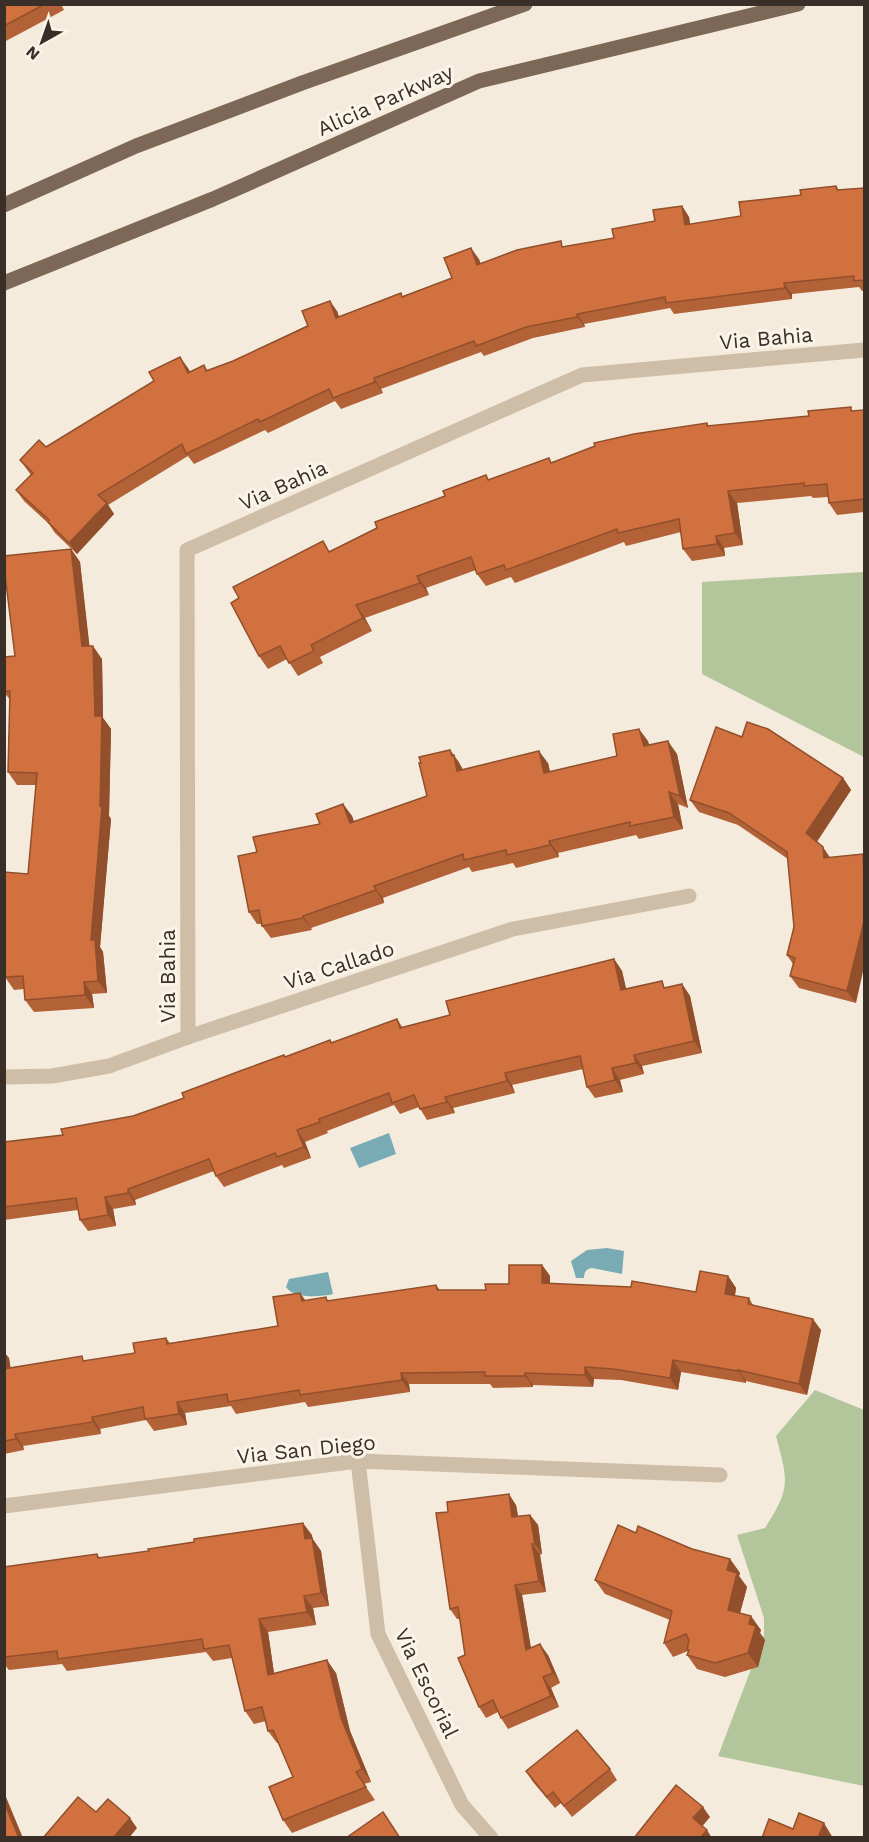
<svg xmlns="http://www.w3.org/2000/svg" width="869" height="1842" font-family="'Work Sans',sans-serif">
<rect width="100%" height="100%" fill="#f4ebdc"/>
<g fill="#b2c59b">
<path d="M 864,572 L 864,757 L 702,674 L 702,582 Z"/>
<path d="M 815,1390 L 864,1410 L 864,1786 L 718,1756 L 764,1635 L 764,1618 L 737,1535 L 765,1528 C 791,1488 788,1481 776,1436 Z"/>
</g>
<g fill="#79abb4">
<path d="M 389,1133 L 396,1154 L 359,1168 L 350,1148 Z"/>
<path d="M 607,1248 L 624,1251 L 622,1274 L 592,1268 C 586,1269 584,1272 584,1278 L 576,1278 L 571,1261 L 587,1250 Z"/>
<path d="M 328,1272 L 333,1294 C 320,1297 294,1299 286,1287 L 289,1279 Z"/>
</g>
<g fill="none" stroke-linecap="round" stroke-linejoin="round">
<g stroke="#cebda7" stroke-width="15">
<path d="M 188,1037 L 187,550 L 582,375 L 864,350"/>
<path d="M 4,1077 L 52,1076 L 109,1066 L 188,1037 L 513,929 L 689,896"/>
<path d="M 358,1461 L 378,1634 L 462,1805 L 491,1838"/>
<path d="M 4,1506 L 358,1461 L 720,1475"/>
</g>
<g stroke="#7d6858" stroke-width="15">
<path d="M 4,205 L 136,146 L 302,83 L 525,4"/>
<path d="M 4,283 L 213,199 L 479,81 L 798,4"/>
</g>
</g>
<g fill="#b36136">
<path d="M 4,4 L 61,4 L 64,10 L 4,42 Z"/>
<path d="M 836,186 L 839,190 L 864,188 L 864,291 L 862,291 L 859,287 L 792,294 L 792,299 L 674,314 L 670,308 L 584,324 L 585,327 L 533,338 L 484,356 L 481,352 L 381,389 L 383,393 L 341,409 L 335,401 L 268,433 L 265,430 L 194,464 L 188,456 L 108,505 L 114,514 L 77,554 L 55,533 L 49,524 L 24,501 L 16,490 L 31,475 L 20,460 L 46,447 L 188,368 L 190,372 L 204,365 L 208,371 L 233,361 L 337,311 L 339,317 L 403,296 L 452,278 L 479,259 L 480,263 L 565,246 L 614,238 L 655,221 L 682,206 L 689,217 L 690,224 L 741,216 L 801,195 Z"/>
<path d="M 864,410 L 864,512 L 837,515 L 829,503 L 828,497 L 813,498 L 811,496 L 737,503 L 743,545 L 724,548 L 725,556 L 692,561 L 683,549 L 681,532 L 626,546 L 624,542 L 515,583 L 511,577 L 486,586 L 477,574 L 476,570 L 426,588 L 429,595 L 365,618 L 372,631 L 320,657 L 323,663 L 298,676 L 287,659 L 268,669 L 259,656 L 239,598 L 330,551 L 445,496 L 486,475 L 489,480 L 552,462 L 707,423 L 709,426 Z"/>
<path d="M 71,549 L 80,562 L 89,646 L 102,659 L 103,718 L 111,729 L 109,816 L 111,819 L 100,947 L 103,952 L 107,993 L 92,994 L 94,1008 L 34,1012 L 25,1000 L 24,989 L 14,990 L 5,977 L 28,874 L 36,785 L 17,785 L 8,772 L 10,700 L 4,692 L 4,657 L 15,656 Z"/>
<path d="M 648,741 L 649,745 L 677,754 L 688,808 L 678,804 L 683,829 L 639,839 L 636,835 L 558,853 L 559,857 L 516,868 L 513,863 L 472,872 L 469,867 L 383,898 L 384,903 L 311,928 L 312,930 L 271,938 L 262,926 L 262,924 L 257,924 L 249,912 L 257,852 L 320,824 L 343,804 L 352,816 L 354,822 L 427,796 L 450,750 L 459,762 L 463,770 L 548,763 L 550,772 L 617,756 Z"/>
<path d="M 843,778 L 851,790 L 817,842 L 856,1003 L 799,988 L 790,976 L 793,964 L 787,955 L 794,927 L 788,859 L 738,825 L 699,812 L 690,800 Z"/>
<path d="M 614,959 L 622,971 L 626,989 L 667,988 L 682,984 L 690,996 L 702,1053 L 642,1066 L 644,1074 L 620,1080 L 623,1092 L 595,1098 L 587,1087 L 583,1069 L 512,1085 L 515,1093 L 453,1108 L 455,1113 L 427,1120 L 419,1107 L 400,1114 L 394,1105 L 327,1131 L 328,1133 L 305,1142 L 311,1158 L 284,1168 L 282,1165 L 224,1187 L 216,1176 L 214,1171 L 135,1200 L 136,1205 L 113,1209 L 116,1226 L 88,1231 L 80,1220 L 78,1210 L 4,1220 L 4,1142 L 63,1135 L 133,1116 L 184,1098 L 330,1040 L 332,1043 L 397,1019 L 403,1028 L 450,1015 Z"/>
<path d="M 542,1265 L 550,1276 L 550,1283 L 696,1292 L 728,1276 L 736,1288 L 735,1296 L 749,1298 L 753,1305 L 821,1330 L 807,1395 L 746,1381 L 746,1383 L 681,1372 L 678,1390 L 621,1380 L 594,1379 L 593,1387 L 533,1385 L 533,1387 L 493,1388 L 490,1384 L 409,1384 L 410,1392 L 308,1407 L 305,1402 L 236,1414 L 231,1406 L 185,1413 L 187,1425 L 154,1431 L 146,1420 L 100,1429 L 101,1434 L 23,1446 L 24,1450 L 4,1454 L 4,1352 L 9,1358 L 10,1368 L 86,1361 L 135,1353 L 166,1338 L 170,1343 L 278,1326 L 300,1293 L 306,1301 L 329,1301 L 436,1285 L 440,1290 L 486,1290 L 509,1284 Z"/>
<path d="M 516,1505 L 518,1516 L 530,1515 L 538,1525 L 542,1554 L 540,1555 L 546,1592 L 522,1595 L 531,1648 L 548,1655 L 560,1683 L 551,1688 L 559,1707 L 508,1729 L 501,1718 L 498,1712 L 486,1718 L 479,1707 L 465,1655 L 460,1619 L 457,1619 L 450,1609 Z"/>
<path d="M 636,1533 L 730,1559 L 740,1573 L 739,1576 L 747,1587 L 740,1613 L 761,1630 L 760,1633 L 765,1640 L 758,1667 L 725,1677 L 697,1669 L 687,1655 L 688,1651 L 673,1657 L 664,1643 L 670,1620 L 605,1594 L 595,1580 Z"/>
<path d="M 312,1535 L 312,1538 L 321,1551 L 329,1606 L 313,1608 L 316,1625 L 268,1632 L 274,1673 L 336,1673 L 350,1731 L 371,1782 L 364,1784 L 375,1800 L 292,1833 L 283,1820 L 293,1777 L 278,1743 L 277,1743 L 268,1731 L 266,1721 L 254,1724 L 245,1711 L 232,1658 L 213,1661 L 206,1652 L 67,1671 L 62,1664 L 9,1670 L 4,1664 L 4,1567 L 97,1554 L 100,1558 Z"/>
<path d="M 610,1769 L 617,1780 L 572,1817 L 561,1803 L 555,1808 L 533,1782 L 526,1771 Z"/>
</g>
<g fill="#924f2c">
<path d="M 682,206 L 689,217 L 692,236 L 685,225 Z"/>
<path d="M 471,248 L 479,259 L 484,275 L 477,265 Z"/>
<path d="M 784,283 L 792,294 L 792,299 L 785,288 Z"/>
<path d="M 330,301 L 337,311 L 343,329 L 336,318 Z"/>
<path d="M 577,314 L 584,324 L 585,327 L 577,317 Z"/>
<path d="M 180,357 L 188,368 L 195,383 L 188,373 Z"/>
<path d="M 374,378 L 381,389 L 383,393 L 375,382 Z"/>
<path d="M 728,491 L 737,503 L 743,545 L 735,533 Z"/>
<path d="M 107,503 L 114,514 L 77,554 L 69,543 Z"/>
<path d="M 716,536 L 724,548 L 725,556 L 717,544 Z"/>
<path d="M 71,549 L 80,562 L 91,659 L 82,646 Z"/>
<path d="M 417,576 L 426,588 L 429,595 L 420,583 Z"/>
<path d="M 356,605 L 365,618 L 372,631 L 363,618 Z"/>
<path d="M 93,646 L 102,659 L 103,718 L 111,729 L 109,816 L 111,819 L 100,947 L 103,952 L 107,993 L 98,981 L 91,940 L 100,806 L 95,716 Z"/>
<path d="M 639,729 L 648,741 L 652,758 L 644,746 Z"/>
<path d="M 668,741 L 677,754 L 688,808 L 680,796 Z"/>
<path d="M 450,750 L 462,768 L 466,783 L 457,771 Z"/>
<path d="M 539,751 L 548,763 L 553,785 L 544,773 Z"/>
<path d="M 843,778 L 851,790 L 814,845 L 806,833 Z"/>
<path d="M 669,792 L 678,804 L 683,829 L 674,817 Z"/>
<path d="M 343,804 L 352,816 L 359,836 L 350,823 Z"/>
<path d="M 549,841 L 558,853 L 559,857 L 550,845 Z"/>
<path d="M 823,847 L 831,859 L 824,858 Z"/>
<path d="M 374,886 L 383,898 L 384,903 L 376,890 Z"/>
<path d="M 303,916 L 311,928 L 312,930 L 303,918 Z"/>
<path d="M 864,921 L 864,967 L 856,1003 L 847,991 Z"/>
<path d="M 614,959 L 622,971 L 629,1001 L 621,990 Z"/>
<path d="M 84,982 L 92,994 L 94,1008 L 85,995 Z"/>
<path d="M 682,984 L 690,996 L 702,1053 L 694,1041 Z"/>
<path d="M 634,1055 L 642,1066 L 644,1074 L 636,1063 Z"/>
<path d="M 612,1068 L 620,1080 L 623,1092 L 615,1080 Z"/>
<path d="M 505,1073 L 512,1085 L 515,1093 L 507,1081 Z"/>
<path d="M 445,1097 L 453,1108 L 455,1113 L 447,1102 Z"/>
<path d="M 297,1130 L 305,1142 L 311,1158 L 304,1147 Z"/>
<path d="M 128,1189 L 135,1200 L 136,1205 L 128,1193 Z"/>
<path d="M 105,1197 L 113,1209 L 116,1226 L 108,1215 Z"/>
<path d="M 542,1265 L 550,1276 L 550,1294 L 542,1283 Z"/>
<path d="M 728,1276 L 736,1288 L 733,1306 L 725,1294 Z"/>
<path d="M 300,1293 L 308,1305 L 302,1301 Z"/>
<path d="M 813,1319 L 821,1330 L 807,1395 L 799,1384 Z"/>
<path d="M 4,1352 L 9,1358 L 13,1381 L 4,1369 Z"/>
<path d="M 673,1360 L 681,1372 L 678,1390 L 670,1378 Z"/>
<path d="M 585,1367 L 594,1379 L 593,1387 L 585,1375 Z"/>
<path d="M 738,1370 L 746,1381 L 746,1383 L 738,1371 Z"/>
<path d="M 401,1373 L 409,1384 L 410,1392 L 402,1380 Z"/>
<path d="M 525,1373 L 533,1385 L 533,1387 L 525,1376 Z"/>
<path d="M 177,1402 L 185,1413 L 187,1425 L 179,1414 Z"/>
<path d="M 92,1417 L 100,1429 L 101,1434 L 93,1422 Z"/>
<path d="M 15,1434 L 23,1446 L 24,1450 L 16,1439 Z"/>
<path d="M 509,1494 L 516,1505 L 520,1528 L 512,1517 Z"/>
<path d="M 530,1515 L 538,1525 L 542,1554 L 535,1544 Z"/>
<path d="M 303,1523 L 312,1535 L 314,1552 L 305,1539 Z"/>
<path d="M 312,1538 L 321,1551 L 329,1606 L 321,1593 Z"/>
<path d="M 532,1544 L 540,1555 L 546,1592 L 539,1581 Z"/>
<path d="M 730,1559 L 740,1573 L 739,1576 L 747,1587 L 737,1624 L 728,1610 L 727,1570 Z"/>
<path d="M 515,1585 L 522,1595 L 533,1661 L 526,1650 Z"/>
<path d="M 304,1596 L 313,1608 L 316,1625 L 307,1612 Z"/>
<path d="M 751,1616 L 761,1630 L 760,1633 L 765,1640 L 758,1667 L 748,1653 L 749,1624 Z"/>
<path d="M 259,1619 L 268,1632 L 276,1687 L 268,1675 Z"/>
<path d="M 540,1644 L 548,1655 L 560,1683 L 553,1673 Z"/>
<path d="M 327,1660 L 336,1673 L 350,1731 L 371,1782 L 362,1769 L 341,1718 Z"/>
<path d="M 543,1677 L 551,1688 L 559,1707 L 551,1696 Z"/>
<path d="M 4,1794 L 6,1797 L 23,1838 L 19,1838 L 4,1802 Z"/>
<path d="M 703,1807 L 710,1817 L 700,1829 L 693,1818 Z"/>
<path d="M 130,1818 L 137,1828 L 129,1838 L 113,1838 Z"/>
<path d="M 824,1823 L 833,1838 L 818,1838 Z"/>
<path d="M 707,1830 L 712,1838 L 700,1838 Z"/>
</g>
<g fill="#d0713f" stroke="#924f2c" stroke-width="1.5">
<path d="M 4,4 L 45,4 L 4,26 Z"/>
<path d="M 836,186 L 837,190 L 864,188 L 864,280 L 854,281 L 854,276 L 784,283 L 785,288 L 666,303 L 665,297 L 577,314 L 577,317 L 526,327 L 476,346 L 474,341 L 374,378 L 375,382 L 333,398 L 329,389 L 260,422 L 258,419 L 186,454 L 182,444 L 98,495 L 107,503 L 69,543 L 48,522 L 49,520 L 16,490 L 33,473 L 20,460 L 39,440 L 46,447 L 154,381 L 149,372 L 180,357 L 188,373 L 204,365 L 206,371 L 233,361 L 308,326 L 302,311 L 330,301 L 336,318 L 401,293 L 402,297 L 452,278 L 444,258 L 471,248 L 477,265 L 517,250 L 561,241 L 562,247 L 614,238 L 612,229 L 655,221 L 653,210 L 682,206 L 685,225 L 741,216 L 739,202 L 801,195 L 800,190 Z"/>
<path d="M 851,407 L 851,411 L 864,410 L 864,499 L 829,503 L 827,484 L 804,486 L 804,483 L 728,491 L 735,533 L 716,536 L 717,544 L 683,549 L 679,519 L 618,533 L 617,529 L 506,570 L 504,565 L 477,574 L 471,557 L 417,576 L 420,583 L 356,605 L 363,618 L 311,645 L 314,651 L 289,663 L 280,646 L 259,656 L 231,603 L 239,598 L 233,587 L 323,541 L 329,552 L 377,528 L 375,522 L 445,496 L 443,491 L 486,475 L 488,480 L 549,458 L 551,463 L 595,446 L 594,443 L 634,434 L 707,423 L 707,426 L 809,416 L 808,411 Z"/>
<path d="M 71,549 L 82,646 L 93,646 L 95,716 L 102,716 L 100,806 L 102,807 L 91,940 L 95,940 L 98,981 L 84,982 L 85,995 L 25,1000 L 23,976 L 5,977 L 4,872 L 28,874 L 37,773 L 8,772 L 10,691 L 4,691 L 4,657 L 15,656 L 4,567 L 4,556 Z"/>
<path d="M 747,722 L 768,729 L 843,778 L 806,833 L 823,847 L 824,858 L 863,854 L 864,874 L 864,921 L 847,991 L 790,976 L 795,958 L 787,955 L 794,927 L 787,852 L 729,813 L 690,800 L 716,727 L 742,737 Z"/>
<path d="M 639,729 L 644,746 L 668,741 L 680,796 L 669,792 L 674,817 L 630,826 L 630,822 L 549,841 L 550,845 L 507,855 L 506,850 L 464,860 L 463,854 L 374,886 L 376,890 L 303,916 L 303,918 L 262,926 L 259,910 L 249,912 L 238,856 L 257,852 L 253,837 L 320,824 L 316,814 L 343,804 L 350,823 L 427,796 L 419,763 L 421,763 L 419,757 L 450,750 L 452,756 L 454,755 L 457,771 L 539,751 L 544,773 L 617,756 L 613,734 Z"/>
<path d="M 614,959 L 621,990 L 662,981 L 664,988 L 682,984 L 694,1041 L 634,1055 L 636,1063 L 612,1068 L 615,1080 L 587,1087 L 580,1056 L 505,1073 L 507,1081 L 445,1097 L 447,1102 L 420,1109 L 414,1095 L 392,1103 L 389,1093 L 319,1119 L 320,1122 L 297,1130 L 304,1147 L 277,1157 L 275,1153 L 216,1176 L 209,1159 L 128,1189 L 128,1193 L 105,1197 L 108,1215 L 80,1220 L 76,1198 L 4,1207 L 4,1142 L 63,1135 L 61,1129 L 133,1116 L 184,1098 L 182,1093 L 240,1071 L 284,1055 L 285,1057 L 330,1040 L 331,1043 L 397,1019 L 400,1028 L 450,1015 L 446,1001 Z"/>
<path d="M 509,1265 L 542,1265 L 542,1283 L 631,1287 L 632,1281 L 696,1292 L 700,1271 L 728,1276 L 725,1294 L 749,1298 L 748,1304 L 813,1319 L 799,1384 L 738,1370 L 738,1371 L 673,1360 L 670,1378 L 613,1369 L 585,1367 L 585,1375 L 525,1373 L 525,1376 L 485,1376 L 485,1372 L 401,1373 L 402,1380 L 300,1395 L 299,1390 L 228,1402 L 227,1394 L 177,1402 L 179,1414 L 145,1419 L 143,1407 L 92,1417 L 93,1422 L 15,1434 L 16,1439 L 4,1441 L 4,1369 L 82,1356 L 83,1361 L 135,1353 L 133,1343 L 166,1338 L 167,1344 L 278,1326 L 273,1297 L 300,1293 L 302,1301 L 326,1297 L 327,1301 L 436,1285 L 437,1290 L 486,1290 L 485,1284 L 509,1284 Z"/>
<path d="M 509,1494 L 512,1517 L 530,1515 L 535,1544 L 532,1544 L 539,1581 L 515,1585 L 526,1650 L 540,1644 L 553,1673 L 543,1677 L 551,1696 L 501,1718 L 493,1700 L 479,1707 L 458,1658 L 465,1655 L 458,1607 L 450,1609 L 436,1513 L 448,1512 L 447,1502 Z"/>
<path d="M 303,1523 L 305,1539 L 312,1538 L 321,1593 L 304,1596 L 307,1612 L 259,1619 L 268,1675 L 327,1660 L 341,1718 L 362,1769 L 356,1772 L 366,1787 L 283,1820 L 269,1787 L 293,1777 L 273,1730 L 268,1731 L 262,1707 L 245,1711 L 229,1645 L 204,1649 L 202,1639 L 58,1659 L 57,1651 L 4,1657 L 4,1567 L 97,1554 L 98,1558 L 149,1551 L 148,1549 L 194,1542 L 194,1539 Z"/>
<path d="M 618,1525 L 636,1533 L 638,1526 L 692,1549 L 730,1559 L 727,1570 L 737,1573 L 728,1610 L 751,1616 L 749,1624 L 756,1626 L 748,1653 L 715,1663 L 687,1655 L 689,1650 L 687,1650 L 689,1640 L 686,1634 L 664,1643 L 672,1611 L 595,1580 Z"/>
<path d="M 577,1730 L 610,1769 L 564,1806 L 553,1792 L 547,1797 L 526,1771 Z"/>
<path d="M 676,1785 L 703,1807 L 693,1818 L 707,1830 L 700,1838 L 634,1838 Z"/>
<path d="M 78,1797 L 96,1812 L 108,1799 L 130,1818 L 113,1838 L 43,1838 Z"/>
<path d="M 4,1802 L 19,1838 L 4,1838 Z"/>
<path d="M 383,1812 L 400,1838 L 346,1838 Z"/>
<path d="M 799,1813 L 824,1823 L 818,1838 L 762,1838 L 769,1819 L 793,1829 Z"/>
</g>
<g text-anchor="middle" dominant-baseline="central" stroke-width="6" stroke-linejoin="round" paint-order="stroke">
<g font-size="21" fill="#3a2f28" stroke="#fbf5e9">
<text transform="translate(385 100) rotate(-24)">Alicia Parkway</text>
<text transform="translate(766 338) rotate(-5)">Via Bahia</text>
<text transform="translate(283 485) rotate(-24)">Via Bahia</text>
<text transform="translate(339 965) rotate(-18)">Via Callado</text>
<text transform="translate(167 976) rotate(-90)">Via Bahia</text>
<text transform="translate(306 1449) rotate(-6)">Via San Diego</text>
<text transform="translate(427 1683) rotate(64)">Via Escorial</text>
</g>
</g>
<rect width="869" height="1842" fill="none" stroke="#3a2f28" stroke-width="12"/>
<g transform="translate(42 42) rotate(220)" stroke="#fbf5e9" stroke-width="4.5" paint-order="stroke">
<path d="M0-4.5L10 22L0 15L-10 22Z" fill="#3a2f28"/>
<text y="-9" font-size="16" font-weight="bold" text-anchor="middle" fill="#3a2f28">N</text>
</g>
</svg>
